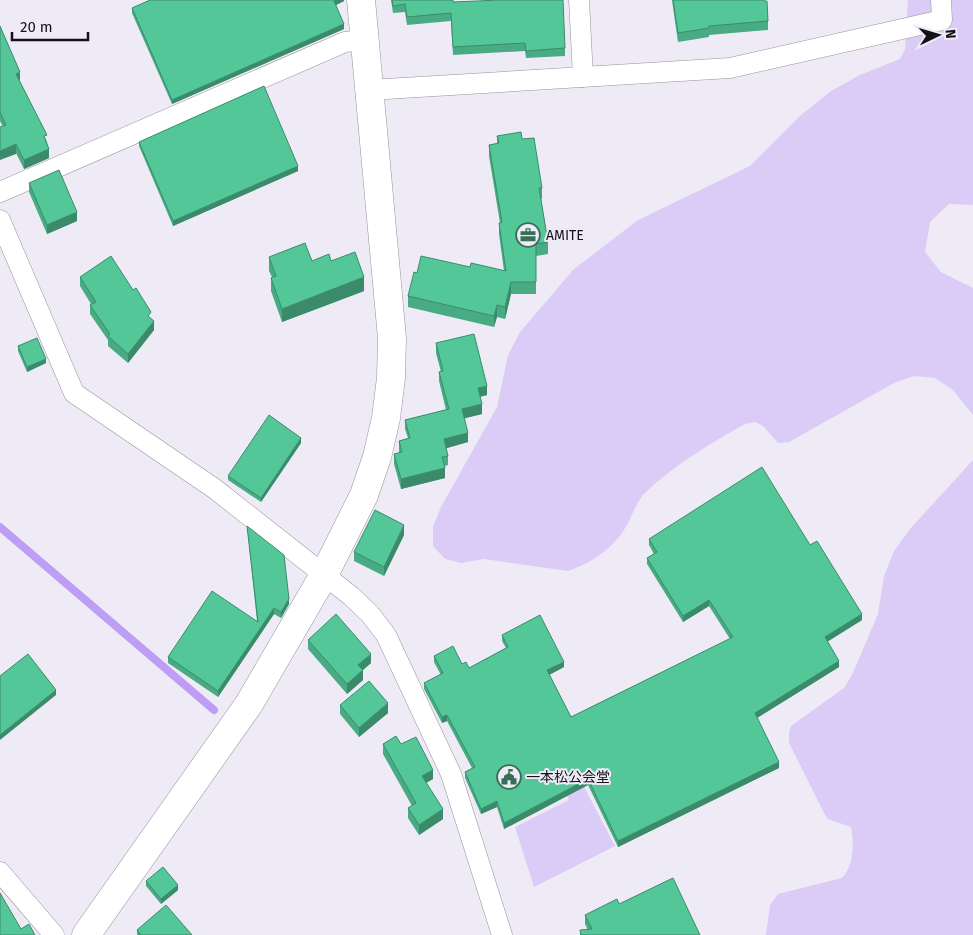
<svg xmlns="http://www.w3.org/2000/svg" width="973" height="935" font-family="'Fira Sans','Noto Sans JP',sans-serif">
<rect width="100%" height="100%" fill="#eeebf7"/>
<g fill="#daccf6">
<path d="M 908,0 L 973,0 L 973,205 L 949,204 L 930,222 L 925,252 L 941,272 L 973,288 L 973,415 L 953,390 L 935,378 L 914,376 L 894,383 L 789,442 L 778,443 L 763,426 L 755,422 L 745,424 C 710,444 673,465 644,494 C 637,502 634,511 629,521 C 617,546 594,562 568,571 L 484,559 L 461,563 L 445,559 L 433,546 L 433,527 L 441,507 L 497,407 L 508,355 L 520,332 L 573,270 L 638,220 L 750,166 L 800,116 L 831,91 L 860,75 L 900,59 L 905,49 Z"/>
<path d="M 973,460 L 973,935 L 766,935 L 770,905 L 778,894 L 842,878 C 854,866 854,843 851,827 L 828,819 L 824,813 L 789,743 L 789,733 L 791,726 L 844,688 L 852,675 L 878,614 L 884,576 L 894,551 L 910,529 Z"/>
<path d="M 579,777 L 615,846 L 534,887 L 515,827 L 569,800 L 562,786 Z"/>
</g>
<g fill="none" stroke-linecap="round" stroke-linejoin="round">
<path stroke="#be9ef5" stroke-width="8" d="M 0,527 L 214,710"/>
<g stroke="#96929e" stroke-width="21">
<g id="street">
<path d="M 579,0 L 583,77"/>
<path d="M 369,90 L 730,68 L 942,20 L 941,0"/>
<path d="M 0,192 L 345,42 L 364,40"/>
<path d="M 0,220 L 74,393 L 215,489 L 351,596 L 370,614 L 386,635 L 451,774 L 502,935"/>
<path d="M 0,872 L 54,935"/>
</g>
</g>
<g stroke="#96929e" stroke-width="29">
<path id="secondary" d="M 86,935 L 249,704 L 324,575 L 364,495 L 377,457 L 386,418 L 391,378 L 392,338 L 361,0"/>
</g>
<use href="#street" stroke="#fff" stroke-width="20"/>
<use href="#secondary" stroke="#fff" stroke-width="28"/>
</g>
<g fill="#48ab84">
<path d="M 344,0 L 344,1 L 336,5 L 344,29 L 172,104 L 132,13 L 132,8 Z"/>
<path d="M 391,0 L 453,0 L 453,2 L 565,48 L 565,56 L 526,58 L 525,51 L 453,55 L 451,21 L 407,25 L 405,12 L 393,13 Z"/>
<path d="M 672,0 L 764,0 L 768,21 L 768,30 L 709,35 L 709,37 L 678,42 Z"/>
<path d="M 0,26 L 20,82 L 47,142 L 49,158 L 24,169 L 0,121 Z"/>
<path d="M 497,136 L 522,139 L 542,188 L 542,199 L 541,199 L 548,242 L 548,254 L 536,256 L 536,294 L 511,294 L 505,319 L 497,317 L 494,327 L 408,307 L 408,296 L 417,273 L 470,267 L 504,271 L 499,234 L 499,223 L 500,223 L 489,156 L 489,145 L 497,144 Z"/>
<path d="M 139,142 L 298,171 L 173,226 L 139,146 Z"/>
<path d="M 29,183 L 77,221 L 47,234 L 29,192 Z"/>
<path d="M 269,257 L 312,261 L 331,261 L 364,291 L 282,322 L 271,291 L 271,278 L 272,277 L 269,271 Z"/>
<path d="M 80,277 L 151,319 L 154,330 L 128,363 L 108,346 L 108,340 L 90,314 L 90,305 L 91,304 L 80,286 Z"/>
<path d="M 436,343 L 487,395 L 480,397 L 482,414 L 464,418 L 468,442 L 446,448 L 448,456 L 448,465 L 445,466 L 445,478 L 401,489 L 394,464 L 394,454 L 399,453 L 399,441 L 408,438 L 405,429 L 405,420 L 446,410 L 439,381 L 439,372 L 441,372 L 436,353 Z"/>
<path d="M 18,346 L 46,363 L 27,372 L 18,351 Z"/>
<path d="M 301,443 L 261,502 L 228,480 L 228,476 Z"/>
<path d="M 247,526 L 289,604 L 281,618 L 274,614 L 218,697 L 168,663 L 168,657 L 257,621 Z"/>
<path d="M 404,535 L 384,576 L 354,561 L 354,552 Z"/>
<path d="M 649,539 L 810,545 L 862,620 L 827,642 L 839,667 L 757,718 L 779,768 L 618,847 L 588,785 L 504,829 L 497,807 L 481,814 L 465,778 L 465,772 L 472,768 L 447,721 L 442,723 L 424,689 L 424,683 L 441,675 L 434,662 L 434,656 L 462,664 L 469,668 L 506,648 L 502,641 L 502,635 L 564,667 L 549,675 L 571,717 L 730,639 L 709,606 L 683,622 L 647,564 L 647,558 L 654,554 L 649,545 Z"/>
<path d="M 308,640 L 371,663 L 363,670 L 363,680 L 347,694 L 308,649 Z"/>
<path d="M 340,705 L 388,713 L 359,737 L 340,714 Z"/>
<path d="M 383,744 L 401,744 L 433,779 L 426,783 L 443,819 L 419,835 L 408,818 L 408,808 L 412,806 L 383,754 Z"/>
<path d="M 146,881 L 178,890 L 161,904 L 146,886 Z"/>
<path d="M 619,904 L 700,935 L 580,935 L 580,930 L 588,930 L 585,924 L 585,915 Z"/>
<path d="M 137,930 L 192,935 L 137,935 Z"/>
</g>
<g fill="#3b8b6b">
<path d="M 336,0 L 344,0 L 344,1 L 334,6 L 334,1 Z"/>
<path d="M 344,24 L 344,29 L 172,104 L 172,100 Z"/>
<path d="M 20,72 L 20,82 L 16,74 Z"/>
<path d="M 16,144 L 16,154 L 0,160 L 0,151 Z"/>
<path d="M 49,149 L 49,158 L 24,169 L 24,160 Z"/>
<path d="M 298,166 L 298,171 L 173,226 L 173,221 Z"/>
<path d="M 77,212 L 77,221 L 47,234 L 47,225 Z"/>
<path d="M 364,277 L 364,291 L 282,322 L 282,309 Z"/>
<path d="M 511,282 L 511,294 L 505,319 L 505,307 Z"/>
<path d="M 497,305 L 497,317 L 494,327 L 494,316 Z"/>
<path d="M 154,321 L 154,330 L 128,363 L 128,354 Z"/>
<path d="M 46,359 L 46,363 L 27,372 L 27,367 Z"/>
<path d="M 487,386 L 487,395 L 478,397 L 478,388 Z"/>
<path d="M 482,404 L 482,414 L 462,419 L 462,409 Z"/>
<path d="M 468,433 L 468,442 L 444,449 L 444,439 Z"/>
<path d="M 301,438 L 301,443 L 261,502 L 261,498 Z"/>
<path d="M 445,468 L 445,478 L 401,489 L 401,479 Z"/>
<path d="M 404,525 L 404,535 L 384,576 L 384,567 Z"/>
<path d="M 289,599 L 289,604 L 281,618 L 281,612 Z"/>
<path d="M 709,600 L 709,606 L 683,622 L 683,616 Z"/>
<path d="M 274,608 L 274,614 L 218,697 L 218,691 Z"/>
<path d="M 862,614 L 862,620 L 825,643 L 825,637 Z"/>
<path d="M 371,654 L 371,663 L 358,674 L 363,670 L 363,680 L 347,694 L 347,684 L 358,665 Z"/>
<path d="M 839,661 L 839,667 L 755,719 L 755,713 Z"/>
<path d="M 564,662 L 564,667 L 547,676 L 547,670 Z"/>
<path d="M 56,690 L 56,695 L 0,740 L 0,735 Z"/>
<path d="M 388,703 L 388,713 L 359,737 L 359,728 Z"/>
<path d="M 447,715 L 447,721 L 442,723 L 442,717 Z"/>
<path d="M 779,762 L 779,768 L 618,847 L 618,841 Z"/>
<path d="M 433,770 L 433,779 L 422,785 L 422,776 Z"/>
<path d="M 588,779 L 588,785 L 504,829 L 504,823 Z"/>
<path d="M 497,801 L 497,807 L 481,814 L 481,809 Z"/>
<path d="M 443,809 L 443,819 L 419,835 L 419,825 Z"/>
<path d="M 178,885 L 178,890 L 161,904 L 161,899 Z"/>
</g>
<g fill="#54c799" stroke="#3b8b6b">
<path d="M 150,0 L 336,0 L 334,1 L 344,24 L 172,100 L 132,8 Z"/>
<path d="M 392,0 L 453,0 L 453,2 L 500,0 L 563,0 L 565,48 L 526,51 L 525,43 L 453,47 L 451,13 L 407,17 L 405,4 L 393,6 Z"/>
<path d="M 673,0 L 764,0 L 764,1 L 767,1 L 768,21 L 709,26 L 709,28 L 678,33 Z"/>
<path d="M 0,26 L 20,72 L 16,74 L 47,135 L 44,136 L 49,149 L 24,160 L 16,144 L 0,151 L 0,127 L 6,125 L 0,112 Z"/>
<path d="M 264,86 L 298,166 L 173,221 L 139,142 Z"/>
<path d="M 521,132 L 522,139 L 534,138 L 542,188 L 539,188 L 548,242 L 536,244 L 536,282 L 511,282 L 505,307 L 497,305 L 494,316 L 408,296 L 414,272 L 417,273 L 421,256 L 470,267 L 471,263 L 506,271 L 499,223 L 502,222 L 489,145 L 499,143 L 497,136 Z"/>
<path d="M 59,170 L 77,212 L 47,225 L 29,183 Z"/>
<path d="M 305,243 L 312,261 L 329,254 L 331,261 L 355,252 L 364,277 L 282,309 L 271,278 L 276,276 L 269,257 Z"/>
<path d="M 111,256 L 133,290 L 136,288 L 151,312 L 148,316 L 154,321 L 128,354 L 108,336 L 110,334 L 90,305 L 96,302 L 80,277 Z"/>
<path d="M 474,334 L 487,386 L 478,388 L 482,404 L 462,409 L 468,433 L 444,439 L 448,456 L 442,457 L 445,468 L 401,479 L 394,454 L 402,452 L 399,441 L 410,438 L 405,420 L 449,409 L 439,372 L 443,371 L 436,343 Z"/>
<path d="M 37,338 L 46,359 L 27,367 L 18,346 Z"/>
<path d="M 269,415 L 301,438 L 261,498 L 228,476 Z"/>
<path d="M 762,467 L 810,545 L 817,541 L 862,614 L 825,637 L 839,661 L 755,713 L 779,762 L 618,841 L 588,779 L 504,823 L 497,801 L 481,809 L 465,772 L 475,767 L 447,715 L 442,717 L 424,683 L 443,673 L 434,656 L 453,646 L 462,664 L 466,662 L 469,668 L 508,647 L 502,635 L 540,615 L 564,662 L 547,670 L 571,717 L 733,637 L 709,600 L 683,616 L 647,558 L 657,552 L 649,539 Z"/>
<path d="M 375,510 L 404,525 L 384,567 L 354,552 Z"/>
<path d="M 247,526 L 284,555 L 289,599 L 281,612 L 274,608 L 218,691 L 168,657 L 212,591 L 258,622 Z"/>
<path d="M 336,614 L 371,654 L 358,665 L 363,670 L 347,684 L 308,640 Z"/>
<path d="M 28,654 L 56,690 L 0,735 L 0,676 Z"/>
<path d="M 369,681 L 388,703 L 359,728 L 340,705 Z"/>
<path d="M 396,736 L 401,744 L 416,737 L 433,770 L 422,776 L 443,809 L 419,825 L 408,808 L 416,803 L 383,744 Z"/>
<path d="M 163,867 L 178,885 L 161,899 L 146,881 Z"/>
<path d="M 673,878 L 700,935 L 581,935 L 580,930 L 592,929 L 585,915 L 617,899 L 619,904 Z"/>
<path d="M 0,893 L 21,929 L 29,924 L 35,935 L 0,935 Z"/>
<path d="M 166,905 L 192,935 L 141,935 L 137,930 Z"/>
</g>
<defs>
<g id="office-ring" transform="scale(1.25)"><circle r="9.5" fill="#eeebf7" stroke="#366e56" stroke-width="1.5"/><path d="M-6-3h4V-5.5h4V-3h4V5H-6ZM-1-4.5V-3h2v-1.5ZM-6 0V1H6V0Z" fill="#366e56"/></g>
<g id="civic-ring" transform="scale(1.25)"><circle r="9.5" fill="#eeebf7" stroke="#366e56" stroke-width="1.5"/><path d="M-.6-6.5H3V-4.5H.6V-3L4-1V1h2V6H-6V1h2V-1L-.6-3ZM-1.2 2.5V6h2.4V2.5Z" fill="#366e56"/></g>
</defs>
<g fill-rule="evenodd">
<use href="#office-ring" x="528" y="235"/>
<use href="#civic-ring" x="509" y="777"/>
</g>
<g text-anchor="middle" dominant-baseline="central" stroke-width="4" stroke-linejoin="round" paint-order="stroke">
<g font-size="14" fill="#141217" stroke="#eeebf7" text-anchor="start">
<text x="546" y="235">AMITE</text>
<text x="526" y="777">一本松公会堂</text>
</g>
</g>
<g transform="translate(938 35) rotate(85)" stroke="#eeebf7" stroke-width="4" paint-order="stroke">
<path d="M0-4L9 19L0 12L-9 19Z" fill="#141217"/>
<text y="-8" font-size="14" font-weight="bold" text-anchor="middle" fill="#141217">N</text>
</g>
<path d="M12 32v8h76v-8" fill="none" stroke="#141217" stroke-width="2.5"/>
<text x="20" y="32" font-size="15" fill="#141217" stroke="#eeebf7" stroke-width="4" paint-order="stroke">20 m</text>
</svg>
